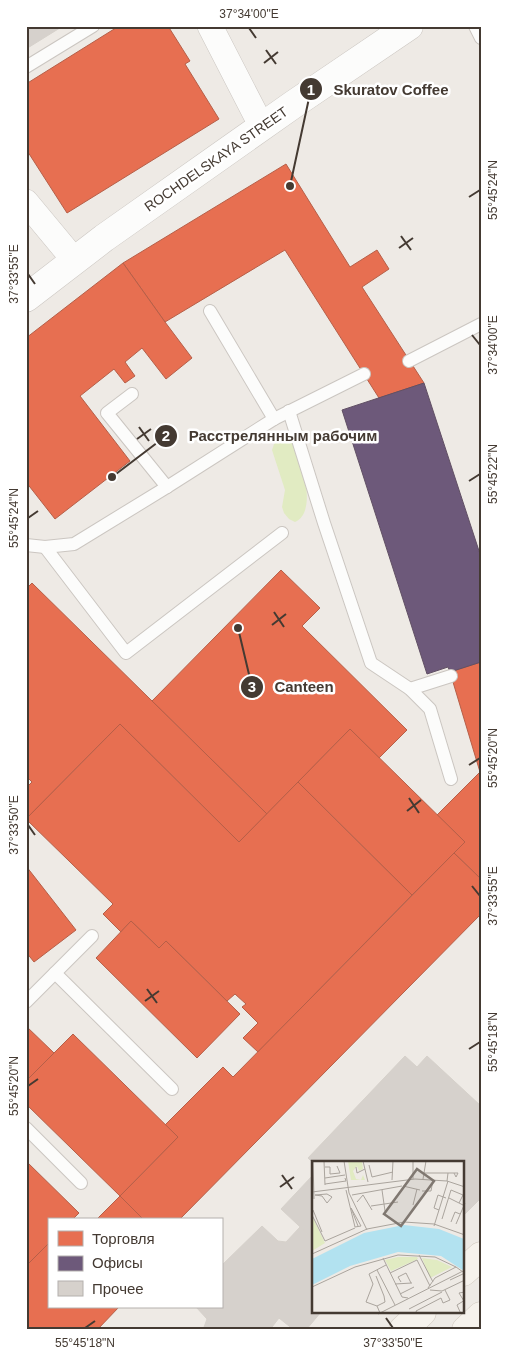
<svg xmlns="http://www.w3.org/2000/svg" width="507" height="1356" font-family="Helvetica,sans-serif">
<rect width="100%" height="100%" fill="#eeeae5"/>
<path fill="#e1ebc2" d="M 280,440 L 291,442 C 294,446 298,450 299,455 C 305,472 315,514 295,522 L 289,519 L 284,513 L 282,507 L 285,490 L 272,450 L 274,444 Z"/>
<g fill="#e76f51" stroke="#b65f48">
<path d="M 119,26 L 168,26 L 190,61 L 185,64 L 219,119 L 67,213 L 26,149 L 26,84 Z"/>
<path d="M 286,164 L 350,267 L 377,250 L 389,269 L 362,287 L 424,383 L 379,398 L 285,250 L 165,322 L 123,263 Z"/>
<path d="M 123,263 L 165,322 L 192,358 L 166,379 L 142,348 L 125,362 L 135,376 L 125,383 L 114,369 L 80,396 L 130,461 L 55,519 L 26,482 L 26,338 Z"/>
<path d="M 281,570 L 320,608 L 302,626 L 407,730 L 379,758 L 350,729 L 267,814 L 152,701 Z"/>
<path d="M 32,583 L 267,814 L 239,842 L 120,724 L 26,819 L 26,788 L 32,782 L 26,776 L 26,589 Z"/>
<path d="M 481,662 L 481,879 L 454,853 L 465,842 L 437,815 L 480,772 L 450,672 Z"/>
<path d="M 120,724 L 239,842 L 298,782 L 412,895 L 258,1052 L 243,1038 L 258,1023 L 242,1007 L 246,1004 L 235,994 L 227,1001 L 166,941 L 159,948 L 131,921 L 121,932 L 103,914 L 113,904 L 26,819 Z"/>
<path d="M 350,729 L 465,842 L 412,895 L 298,782 Z"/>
<path d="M 454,853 L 481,879 L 481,914 L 179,1220 L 144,1220 L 120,1196 L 178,1137 L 165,1125 L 223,1067 L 233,1077 Z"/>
<path d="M 26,866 L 76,930 L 34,962 L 26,952 Z"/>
<path d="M 131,921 L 159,948 L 166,941 L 240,1014 L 197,1058 L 96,958 Z"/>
<path d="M 26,1026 L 54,1053 L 26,1081 Z"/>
<path d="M 73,1034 L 178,1137 L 120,1196 L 26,1104 L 26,1081 Z"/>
<path d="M 26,1161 L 79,1213 L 72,1220 L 49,1220 L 49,1243 L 26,1266 Z"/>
<path d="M 120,1196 L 144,1220 L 96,1220 Z"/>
<path d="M 49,1243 L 49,1307 L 119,1307 L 97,1330 L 26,1330 L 26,1266 Z"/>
</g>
<path fill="#6d597a" stroke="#615064" d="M 424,383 L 481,557 L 481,662 L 450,672 L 448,667 L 427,674 L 342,410 Z"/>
<g fill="#d6d1cc" stroke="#d6d1cb">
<path d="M 26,26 L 63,26 L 26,49 Z"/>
<path d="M 405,1056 L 417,1067 L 427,1056 L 481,1106 L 481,1198 L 463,1216 L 463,1162 L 313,1163 L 308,1158 Z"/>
<path d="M 313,1175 L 313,1239 L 281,1209 Z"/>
<path d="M 262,1226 L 278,1241 L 286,1242 L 300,1227 L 313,1239 L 313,1312 L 321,1312 L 306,1330 L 294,1330 L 279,1318 L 272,1327 L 273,1330 L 203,1330 L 207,1319 L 196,1307 L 221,1307 L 221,1266 Z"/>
</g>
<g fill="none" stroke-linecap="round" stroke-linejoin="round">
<g stroke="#cbc6c1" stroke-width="14">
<g id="service">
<path d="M 475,26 L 481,38"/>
<path d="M 26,67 L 93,26"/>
<path d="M 210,311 L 274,419"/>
<path d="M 409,361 L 481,324"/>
<path d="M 132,394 L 107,413 L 167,487"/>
<path d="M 289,411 L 324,523 L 371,663 L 410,689 L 430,709 L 451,779"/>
<path d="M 26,545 L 45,547 L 74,544 L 167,487 L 274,419 L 364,374"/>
<path d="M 45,547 L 126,653 L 282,533"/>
<path d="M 410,689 L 451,676"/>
<path d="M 55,973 L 172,1089"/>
<path d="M 26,1002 L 92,936"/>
<path d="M 26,1128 L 81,1183"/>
</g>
</g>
<g stroke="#cbc6c1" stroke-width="26">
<g id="minor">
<path d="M 210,26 L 262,127"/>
<path d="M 26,202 L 75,261"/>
</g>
</g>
<g stroke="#cbc6c1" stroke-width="29">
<path id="tertiary" d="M 26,298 L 104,238 L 294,104 L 409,26"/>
</g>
<g stroke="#cfc7bd" stroke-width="29">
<g id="secondary">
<path d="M 463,1272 L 481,1256"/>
<path d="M 403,1330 L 422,1312"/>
<path d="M 466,1330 L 481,1316"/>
</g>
</g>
<use href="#service" stroke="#fcfcfb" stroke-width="12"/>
<use href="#minor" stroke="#fcfcfb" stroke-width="25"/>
<use href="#tertiary" stroke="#fcfcfb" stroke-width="28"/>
<use href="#secondary" stroke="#f6f2ec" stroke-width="28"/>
</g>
<path fill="none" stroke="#443a32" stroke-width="2" d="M 249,28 L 256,38M 266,50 L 276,64M 264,63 L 278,52M 469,197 L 480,190M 401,236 L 411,250M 399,248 L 413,238M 28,274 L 35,284M 472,335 L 480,345M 139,427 L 149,441M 137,439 L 151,429M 469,481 L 480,474M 28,518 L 38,511M 274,612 L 284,627M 272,625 L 286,614M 469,765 L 480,758M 409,798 L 419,813M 407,811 L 421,800M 28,825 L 35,835M 472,886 L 480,896M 147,989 L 157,1003M 145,1001 L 159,991M 469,1049 L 480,1042M 28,1086 L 38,1079M 282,1175 L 292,1189M 280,1187 L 294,1177M 386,1318 L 393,1328M 85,1328 L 95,1321"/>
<g text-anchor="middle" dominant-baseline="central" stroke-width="5" stroke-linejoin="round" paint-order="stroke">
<g font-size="14" fill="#443a32" stroke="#fff">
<text transform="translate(216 159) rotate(-35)">ROCHDELSKAYA STREET</text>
</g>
</g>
<g transform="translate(312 1161)">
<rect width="152" height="152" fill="#eeeae5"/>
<path d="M 36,0 L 50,0 L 51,8 L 47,10 L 45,5 L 41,10 L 44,18 L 49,19 L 51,14 L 53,19 L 39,19 ZM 0,55 L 13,82 L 0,90 ZM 86,96 L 105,96 L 106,98 L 79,110 L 73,99 ZM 110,97 L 125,99 L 140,106 L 118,117 Z" fill="#e1ebc2"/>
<path d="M 92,64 L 127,68 L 152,78 L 152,110 L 129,95 L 86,91 L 38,105 L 0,124 L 0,98 L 52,72 Z" fill="#b2e2f0"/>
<path fill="none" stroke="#aaa49d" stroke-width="1" d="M 1,0 L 2,38M 12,0 L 13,24M 32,0 L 37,32 L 55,69M 51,0 L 56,21M 101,0 L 101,18M 57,4 L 60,16 L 81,11M 13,6 L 18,6 L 18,13 L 28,12 L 25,5M 44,6 L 45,12 L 53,8M 112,12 L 136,12 L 135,20M 136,12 L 142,12 L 144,16 L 146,12 L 142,12M 13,17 L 33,14M 111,18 L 114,0M 80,19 L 81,0M 13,23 L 34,20 L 33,17M 91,25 L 108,29M 34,29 L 43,66M 70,29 L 73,50M 110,30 L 119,30 L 121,19M 0,31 L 103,18 L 135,20 L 153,26M 15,33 L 20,36 L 15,42 L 10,35 L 3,34 ZM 40,34 L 90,25M 137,37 L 151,44M 45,41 L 51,34 L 60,49M 101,44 L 105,28M 59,45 L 86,41M 1,49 L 10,71M 127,49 L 122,47 L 126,34 L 134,37M 0,54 L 13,80 L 43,67M 130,58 L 139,29 L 151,34 L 147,42M 139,61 L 143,51 L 148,53M 144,63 L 153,42M 122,65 L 136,20M 43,66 L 49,65 L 39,47 L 46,65M 0,93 L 55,68 L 92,61 L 122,63 L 153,74M 107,94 L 121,121M 71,97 L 90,136 L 96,137M 65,109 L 83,144M 78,112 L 105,99 L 118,125M 64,115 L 72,135 L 73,141 L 65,145M 138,119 L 153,112M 89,121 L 86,116 L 94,112 L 99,122M 83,123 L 100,122M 0,126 L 43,106 L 86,94 L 123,96 L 144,106M 116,127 L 123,117 L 144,106 L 151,111M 118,129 L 130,130 L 153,119M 88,133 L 102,126M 129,137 L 131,142 L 138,139 L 133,129M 152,140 L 147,132 L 153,131M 97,148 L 130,131M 68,152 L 65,145 L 54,141 L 61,123 L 57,113 L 74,104M 66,153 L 153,109M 105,153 L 104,150 L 129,137M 149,153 L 145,144 L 153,139"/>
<path fill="#807871" fill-opacity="0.15" stroke="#807871" stroke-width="2.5" d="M 105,8 L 122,20 L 89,65 L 72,53 Z"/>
<rect width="152" height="152" fill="none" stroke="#443a32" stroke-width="2.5"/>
</g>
<path fill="none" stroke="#443a32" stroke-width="2" d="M290 186L311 89M112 477L166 436M238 628L252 687"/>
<g fill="#443a32" stroke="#fff" stroke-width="2">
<circle cx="290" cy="186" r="5"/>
<circle cx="112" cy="477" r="5"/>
<circle cx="238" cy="628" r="5"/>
<circle cx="311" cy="89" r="12"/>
<circle cx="166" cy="436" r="12"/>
<circle cx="252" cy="687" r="12"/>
</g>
<g font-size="15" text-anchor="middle" font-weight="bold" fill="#fff">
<text x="311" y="95">1</text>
<text x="166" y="441">2</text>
<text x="252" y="692">3</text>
</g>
<g font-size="15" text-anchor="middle" font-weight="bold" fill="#443a32" stroke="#fff" stroke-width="5" stroke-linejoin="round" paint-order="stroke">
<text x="391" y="95">Skuratov Coffee</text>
<text x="283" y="441">Расстрелянным рабочим</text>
<text x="304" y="692">Canteen</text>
</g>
<rect width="507" height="1356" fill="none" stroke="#ffffff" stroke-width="55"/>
<rect x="48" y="1218" width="175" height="90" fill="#ffffff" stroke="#b4b0ad"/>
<rect x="58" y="1231" width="25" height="15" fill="#e76f51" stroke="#b4b0ad"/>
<text x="92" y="1244" font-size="15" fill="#443a32">Торговля</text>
<rect x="58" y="1256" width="25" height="15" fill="#6d597a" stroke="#b4b0ad"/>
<text x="92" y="1268" font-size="15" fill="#443a32">Офисы</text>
<rect x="58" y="1281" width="25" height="15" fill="#d6d1cc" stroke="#b4b0ad"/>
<text x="92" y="1294" font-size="15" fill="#443a32">Прочее</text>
<rect x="28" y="28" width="452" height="1300" fill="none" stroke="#443a32" stroke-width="2"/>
<g font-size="12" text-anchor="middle" fill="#443a32">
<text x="249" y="18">37°34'00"E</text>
<text transform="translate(493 190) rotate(-90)" y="4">55°45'24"N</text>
<text transform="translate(14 274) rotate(-90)" y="4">37°33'55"E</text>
<text transform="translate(493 345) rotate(-90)" y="4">37°34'00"E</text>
<text transform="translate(493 474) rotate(-90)" y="4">55°45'22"N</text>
<text transform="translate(14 518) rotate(-90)" y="4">55°45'24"N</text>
<text transform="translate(493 758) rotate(-90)" y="4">55°45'20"N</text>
<text transform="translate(14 825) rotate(-90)" y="4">37°33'50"E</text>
<text transform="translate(493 896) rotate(-90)" y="4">37°33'55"E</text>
<text transform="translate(493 1042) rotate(-90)" y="4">55°45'18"N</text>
<text transform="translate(14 1086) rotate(-90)" y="4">55°45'20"N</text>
<text x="85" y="1347">55°45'18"N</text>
<text x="393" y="1347">37°33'50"E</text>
</g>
</svg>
